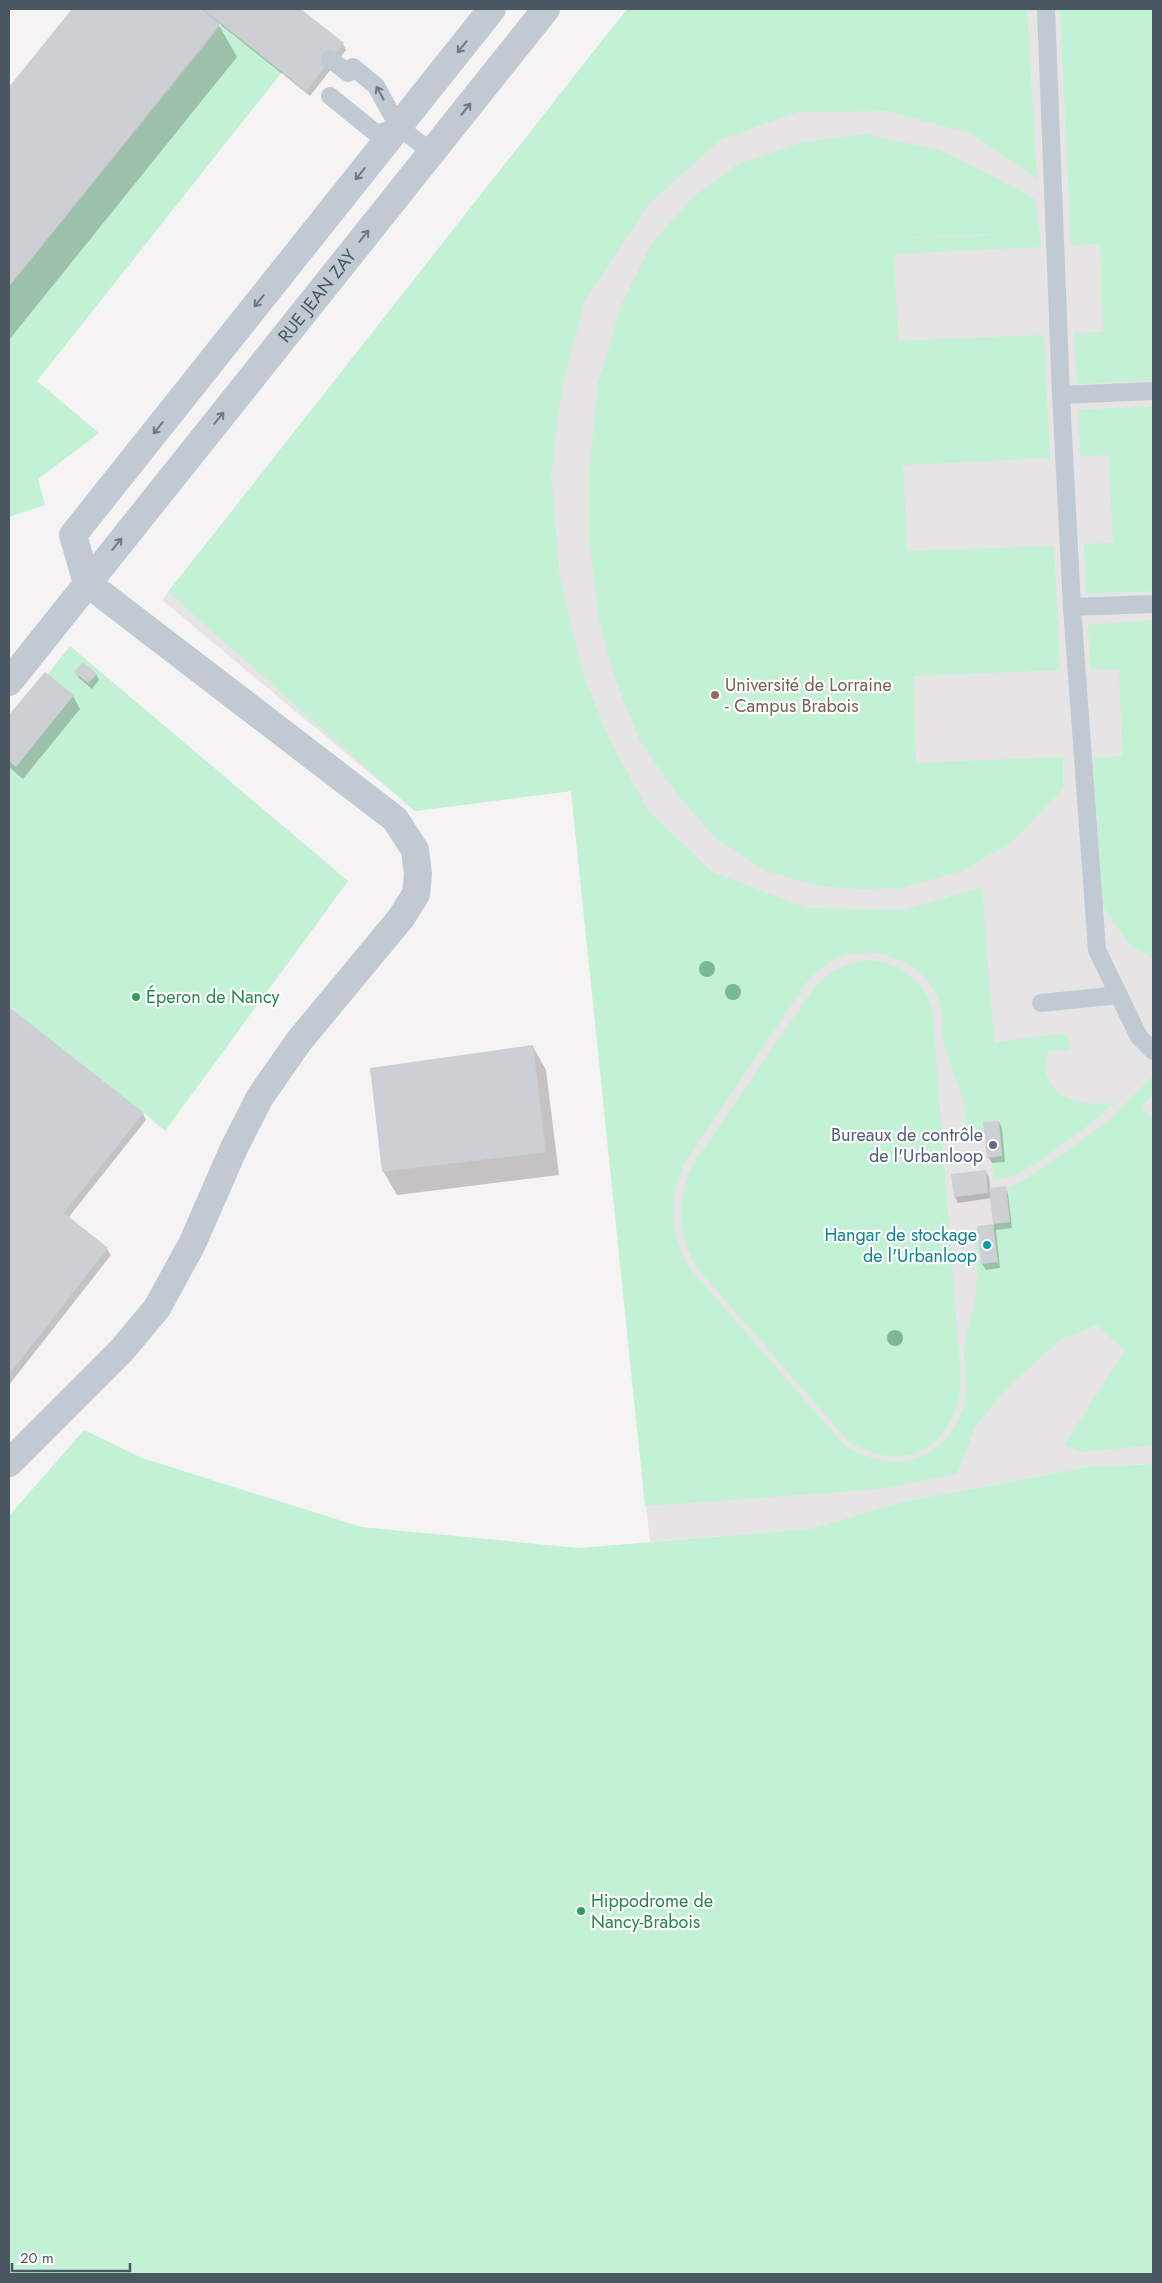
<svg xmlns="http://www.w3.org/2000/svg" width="1162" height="2283" font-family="Jost,sans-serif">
<rect width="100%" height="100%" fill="#f5f3f3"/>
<path fill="#e6e4e5" d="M 627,9 L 1153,9 L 1153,1464 L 1088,1467 L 902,1502 L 810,1529 L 650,1542 L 571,791 L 415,811 L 162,600 Z"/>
<g fill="#c3f1d5" fill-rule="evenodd">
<path d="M 627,9 L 1027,9 L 1037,179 L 970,133 L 887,111 L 797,112 L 720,140 L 648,205 L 585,300 L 562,386 L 551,474 L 560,578 L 583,674 L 608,737 L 648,810 L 712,872 L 806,908 L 904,910 L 982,887 L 994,1043 L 1041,1036 L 1068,1034 L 1069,1050 L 1049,1051 C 1033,1094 1080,1108 1113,1103 L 1093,1122 L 1036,1163 L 1016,1175 L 993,1180 L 992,1157 L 1002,1156 L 999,1121 L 983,1122 L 985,1134 L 967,1136 C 966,1126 966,1115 964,1105 C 959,1083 948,1062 943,1040 C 940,1028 943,1014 939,1002 C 928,964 879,944 843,956 C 829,961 819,970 809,979 L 684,1163 C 669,1199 670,1230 687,1265 L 845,1446 C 892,1474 943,1465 963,1409 C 970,1390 964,1372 964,1353 C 965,1333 974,1313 976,1293 C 978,1272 975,1250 974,1228 L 977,1228 L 981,1264 L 998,1262 L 993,1224 L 1010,1222 L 1006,1189 L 1033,1175 L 1108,1121 L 1153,1076 L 1153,1095 L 1141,1107 L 1153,1120 L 1153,1445 L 1082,1452 L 1064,1445 L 1125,1351 L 1097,1325 L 1061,1339 L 1004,1391 L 975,1427 L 957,1474 L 880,1489 L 645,1506 L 571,791 L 415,811 L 168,592 Z"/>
<path d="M 1060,9 L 1153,9 L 1153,380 L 1077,384 L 1074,333 L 1103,332 L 1100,244 L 1071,245 Z"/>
<path d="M 222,24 L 282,72 L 37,381 L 99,433 L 38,479 L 45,505 L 9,517 L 9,287 Z"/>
<path d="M 864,134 L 939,150 L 995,177 L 1036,200 L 1041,247 L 894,254 L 898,341 L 1044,335 L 1050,458 L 903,465 L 907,551 L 1054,546 L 1060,670 L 913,676 L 916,763 L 1063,757 L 1063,788 L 1014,841 L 961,871 L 902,888 L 860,889 L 819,886 L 766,871 L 718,840 L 678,796 L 639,739 L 614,676 L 599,621 L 589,537 L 590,461 L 598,383 L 621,306 L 652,243 L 694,196 L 738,164 L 804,142 ZM 991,234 L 1000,235 L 815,241 L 816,241 Z"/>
<path d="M 1153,406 L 1153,591 L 1086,594 L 1084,544 L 1113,543 L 1109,455 L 1080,456 L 1079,410 Z"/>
<path d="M 1153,620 L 1153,958 L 1131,947 L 1102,905 L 1093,758 L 1122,756 L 1119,669 L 1090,669 L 1088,625 Z"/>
<path d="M 70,646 L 348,881 L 165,1131 L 144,1113 L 64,1213 L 108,1248 L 9,1375 L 9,715 L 45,672 L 48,674 Z"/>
<path d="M 864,960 C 899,962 918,975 932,1006 L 961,1379 C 958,1446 906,1477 848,1441 L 696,1267 C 677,1230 676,1204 692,1166 L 816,985 C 831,971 844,964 864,960 Z"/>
<path d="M 84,1430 L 142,1458 L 361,1527 L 579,1548 L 810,1529 L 902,1502 L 1088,1467 L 1153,1464 L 1153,2274 L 9,2274 L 9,1516 Z"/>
</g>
<g fill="#0003">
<path d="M 73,9 L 298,9 L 343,44 L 346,50 L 310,96 L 217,22 L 237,57 L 9,340 L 9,89 Z"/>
<path d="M 76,672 L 96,674 L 99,680 L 92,689 L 79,678 Z"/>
<path d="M 45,673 L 73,696 L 80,709 L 23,779 L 9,767 L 9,717 Z"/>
<path d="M 9,1009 L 143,1114 L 146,1120 L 68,1218 L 107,1249 L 111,1255 L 9,1385 Z"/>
<path d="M 533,1047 L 546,1070 L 559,1175 L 397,1195 L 383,1171 Z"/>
<path d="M 999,1122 L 1002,1128 L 1005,1162 L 992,1163 L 988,1157 Z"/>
<path d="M 985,1171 L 989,1177 L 990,1189 L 1005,1188 L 1008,1194 L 1012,1228 L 996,1230 L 1000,1268 L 986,1270 L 982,1264 L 978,1227 L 994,1225 L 992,1198 L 958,1203 L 955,1197 Z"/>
</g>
<g fill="#cdcfd5">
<path d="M 72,9 L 201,9 L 220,24 L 9,286 L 9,87 Z"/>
<path d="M 203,9 L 301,9 L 344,43 L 306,91 Z"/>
<path d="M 83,662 L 97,674 L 88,683 L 74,672 Z"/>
<path d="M 45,672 L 74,695 L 16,767 L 9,761 L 9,715 Z"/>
<path d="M 9,1007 L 144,1113 L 64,1213 L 108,1248 L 9,1375 Z"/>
<path d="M 533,1045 L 546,1152 L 382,1172 L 370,1068 Z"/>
<path d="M 999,1121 L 1002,1156 L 987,1158 L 983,1122 Z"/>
<path d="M 986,1170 L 988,1193 L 954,1197 L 951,1174 Z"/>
<path d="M 1006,1186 L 1010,1222 L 993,1224 L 989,1188 Z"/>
<path d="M 993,1224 L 998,1262 L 981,1264 L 977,1226 Z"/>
</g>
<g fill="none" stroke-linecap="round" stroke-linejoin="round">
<g stroke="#c1cad2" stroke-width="18">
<path d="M 1046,9 L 1061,395 L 1153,391"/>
<path d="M 330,59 L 348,73"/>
<path d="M 353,67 L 376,86 L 398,126 L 431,152"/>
<path d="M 330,96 L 377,134 L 397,127"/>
<path d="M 1061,395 L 1072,607 L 1153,604"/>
<path d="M 1072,607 L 1097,950 L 1139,1037 L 1153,1051"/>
<path d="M 1041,1003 L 1119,995"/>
</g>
<g stroke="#c1cad2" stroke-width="28">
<path d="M 87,583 L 73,535 L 492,9"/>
<path id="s1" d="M 9,682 L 546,9"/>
<path d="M 9,1463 L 122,1350 L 157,1308 L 192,1244 L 234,1148 L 260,1097 L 299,1041 L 401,918 L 416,894 L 418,874 L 415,850 L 395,819 L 87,583"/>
</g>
</g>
<g fill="#7bb799">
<circle cx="707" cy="969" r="8"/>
<circle cx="733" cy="992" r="8"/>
<circle cx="895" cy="1338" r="8"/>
</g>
<defs><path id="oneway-shaft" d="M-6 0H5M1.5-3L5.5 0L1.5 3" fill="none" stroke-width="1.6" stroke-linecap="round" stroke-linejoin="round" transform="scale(1.25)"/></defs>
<g stroke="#6e7983">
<use href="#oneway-shaft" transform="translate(462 47) rotate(129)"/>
<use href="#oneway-shaft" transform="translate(380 93) rotate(-119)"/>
<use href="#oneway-shaft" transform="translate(466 109) rotate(-51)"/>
<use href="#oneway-shaft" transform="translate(360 174) rotate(129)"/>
<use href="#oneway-shaft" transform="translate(364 236) rotate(-51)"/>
<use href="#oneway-shaft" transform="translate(259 301) rotate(129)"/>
<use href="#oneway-shaft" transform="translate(219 418) rotate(-51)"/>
<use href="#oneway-shaft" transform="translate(158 428) rotate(129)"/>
<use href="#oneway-shaft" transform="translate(117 544) rotate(-51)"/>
</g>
<circle fill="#8d6e63" stroke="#fff" stroke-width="2" cx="715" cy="695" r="5"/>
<g fill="#2e9e5b" stroke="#fff" stroke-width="2">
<circle cx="136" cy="997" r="5"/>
<circle cx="581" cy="1911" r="5"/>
</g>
<circle fill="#5c6f8a" stroke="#fff" stroke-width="2" cx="993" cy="1145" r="5"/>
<circle fill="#0f9aa8" stroke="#fff" stroke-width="2" cx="987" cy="1245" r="5"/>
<g text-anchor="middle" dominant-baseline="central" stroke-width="4.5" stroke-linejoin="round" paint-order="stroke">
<g font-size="18" fill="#4a5661" stroke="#fff">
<text stroke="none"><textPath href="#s1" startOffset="494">RUE JEAN ZAY</textPath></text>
</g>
<g font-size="18" fill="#785e54" stroke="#fff" text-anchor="start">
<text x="725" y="685">Université de Lorraine<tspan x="725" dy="21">- Campus Brabois</tspan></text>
</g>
<g font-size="18" fill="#27864d" stroke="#fff" text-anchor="start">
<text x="146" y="997">Éperon de Nancy</text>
<text x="591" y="1901">Hippodrome de<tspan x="591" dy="21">Nancy-Brabois</tspan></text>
</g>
<g font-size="18" fill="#4e5e75" stroke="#fff" text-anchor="end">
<text x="983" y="1135">Bureaux de contrôle<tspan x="983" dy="21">de l'Urbanloop</tspan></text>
</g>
<g font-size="18" fill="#0d838f" stroke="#fff" text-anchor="end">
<text x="977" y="1235">Hangar de stockage<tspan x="977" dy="21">de l'Urbanloop</tspan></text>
</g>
</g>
<rect width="1162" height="2283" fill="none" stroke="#4a5661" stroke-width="20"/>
<path d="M12 2263v8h118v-8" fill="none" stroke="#4a5661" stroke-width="2.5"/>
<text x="20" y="2263" font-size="15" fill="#4a5661" stroke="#ffffff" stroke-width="4" paint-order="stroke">20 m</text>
</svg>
